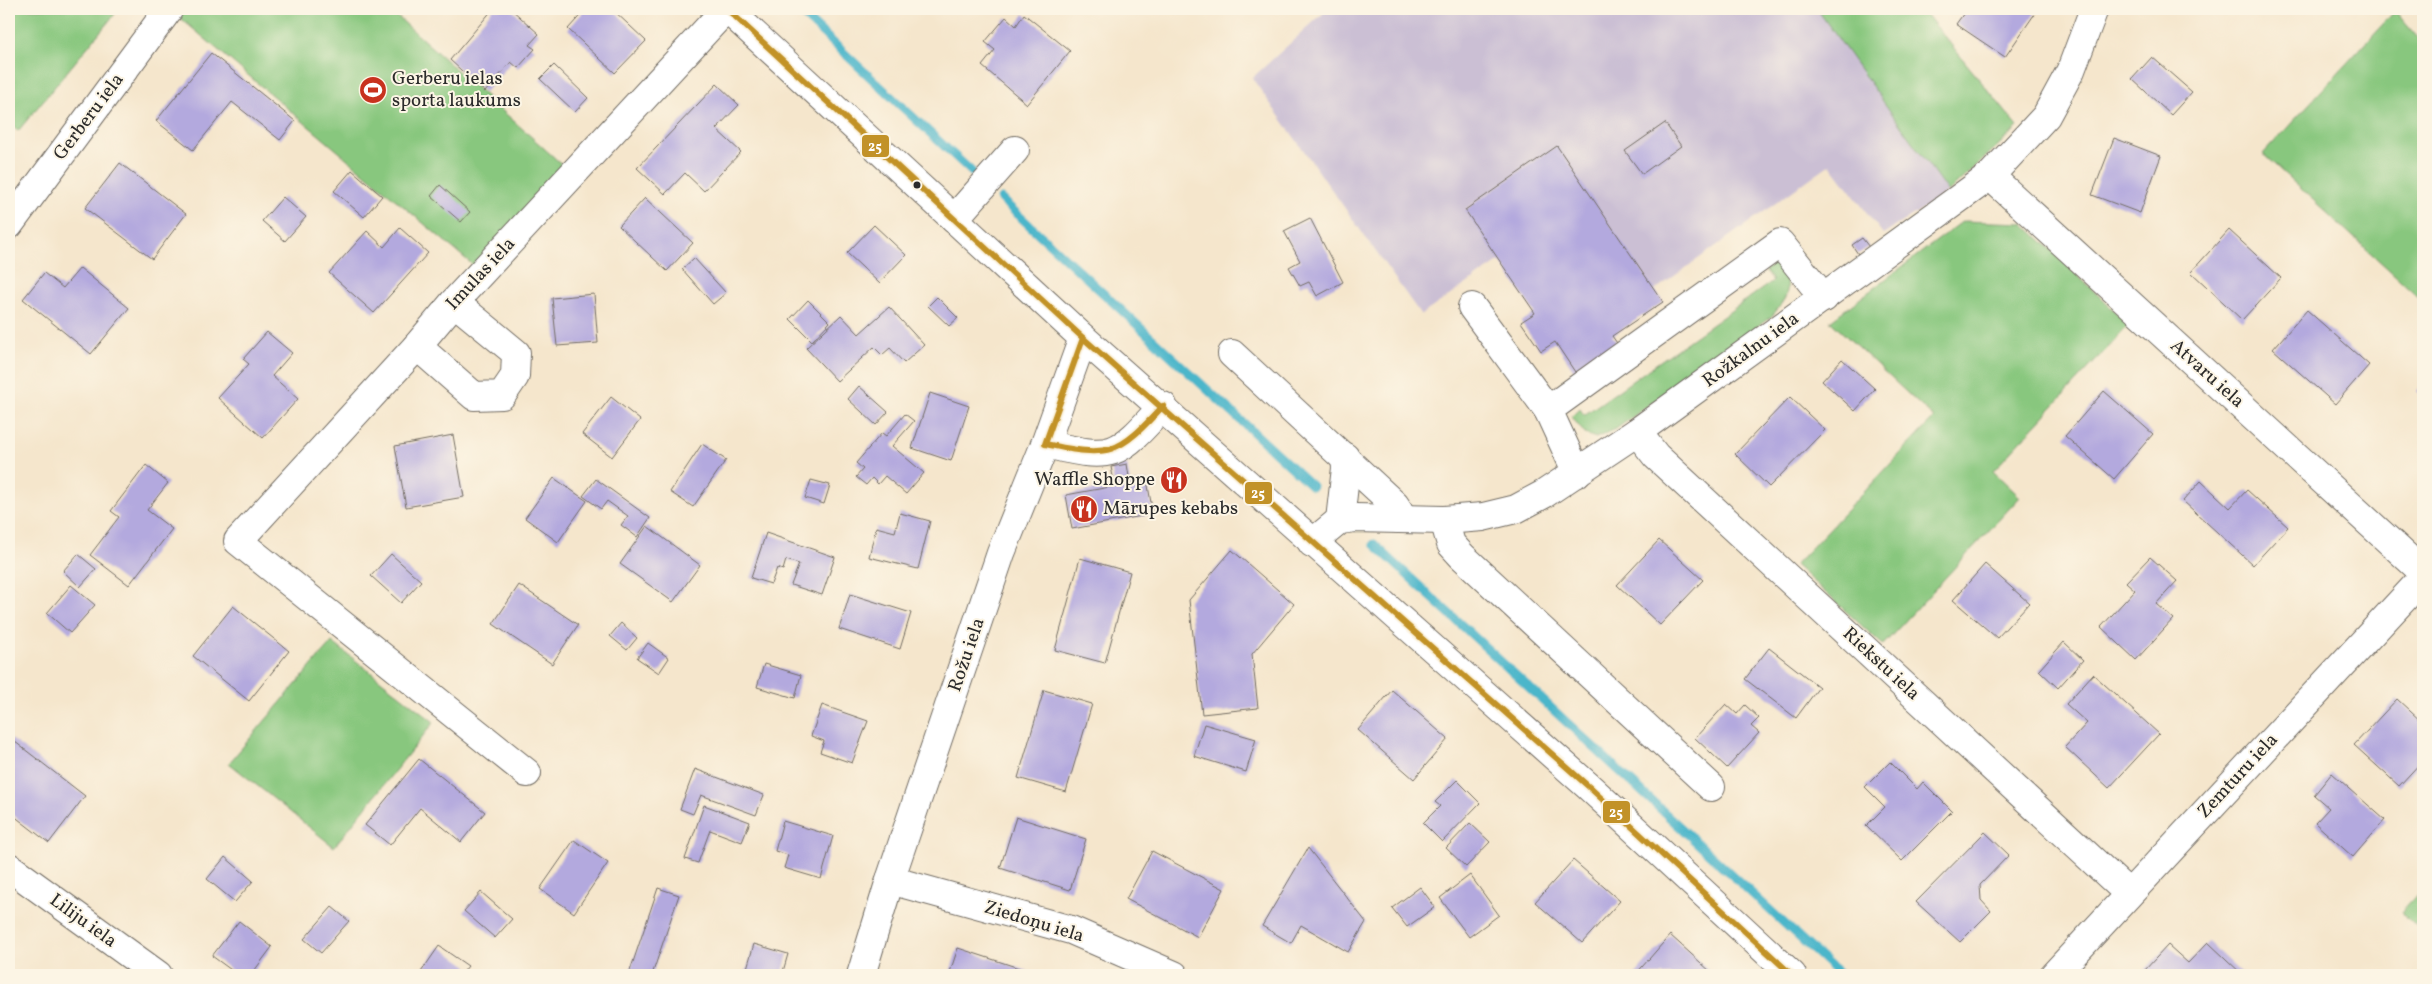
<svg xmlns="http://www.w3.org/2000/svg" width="2432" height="984" font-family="Vollkorn,serif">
<rect width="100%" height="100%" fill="#fcf5e5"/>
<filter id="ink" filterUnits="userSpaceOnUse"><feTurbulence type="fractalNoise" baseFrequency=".02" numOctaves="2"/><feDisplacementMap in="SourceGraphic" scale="10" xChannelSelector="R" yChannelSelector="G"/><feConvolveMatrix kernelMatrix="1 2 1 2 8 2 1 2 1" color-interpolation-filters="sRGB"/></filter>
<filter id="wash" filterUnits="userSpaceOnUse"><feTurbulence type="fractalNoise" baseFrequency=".0096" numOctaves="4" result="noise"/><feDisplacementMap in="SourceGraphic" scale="20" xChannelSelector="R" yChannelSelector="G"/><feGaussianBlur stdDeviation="1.12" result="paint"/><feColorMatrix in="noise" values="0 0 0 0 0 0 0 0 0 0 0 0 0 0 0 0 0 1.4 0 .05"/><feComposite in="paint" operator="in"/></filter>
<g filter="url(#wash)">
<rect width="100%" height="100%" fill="#f5e6cc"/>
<path fill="#cbbfd4" d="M 1328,9 L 1817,9 L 1948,192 L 1883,234 L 1830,164 L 1655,290 L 1557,146 L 1465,209 L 1500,261 L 1421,315 L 1252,78 Z"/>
<g fill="#88c77e" stroke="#5a7954">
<path d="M 9,9 L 119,9 L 18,131 L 9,124 Z"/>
<path d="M 184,9 L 389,9 L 566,168 L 474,266 L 178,16 Z"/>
<path d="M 1817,9 L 1922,9 L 2018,127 L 1948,192 Z"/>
<path d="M 2395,11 L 2423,44 L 2423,301 L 2263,154 Z"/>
<path d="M 1963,221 L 2023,223 L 2129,325 L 1993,471 L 2020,497 L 1883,645 L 1795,565 L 1934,418 L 1830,321 Z"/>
<path d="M 1772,265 L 1782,267 C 1793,290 1786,299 1772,316 L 1616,429 L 1596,438 L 1585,434 L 1572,417 L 1580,409 L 1584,415 L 1773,281 L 1765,270 Z"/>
<path d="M 332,642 L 434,722 L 334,847 L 229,763 Z"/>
<path d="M 2423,888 L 2423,933 L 2401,912 Z"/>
</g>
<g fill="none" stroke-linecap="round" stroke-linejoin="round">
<g stroke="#4cb6ca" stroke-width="9">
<path d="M 797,9 L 972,172"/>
<path d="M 1001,199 L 1312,486"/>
<path d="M 1374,544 L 1840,975"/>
</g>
</g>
<g id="blocks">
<g fill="#b3a9de">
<path d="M 493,9 L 511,9 L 539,34 L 529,45 L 535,49 L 518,68 L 511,62 L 485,92 L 450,60 Z"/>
<path d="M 586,9 L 612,9 L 646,41 L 615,73 L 568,29 Z"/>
<path d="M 1967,9 L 2031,9 L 2036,12 L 2005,57 L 1956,24 Z"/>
<path d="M 1024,14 L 1070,51 L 1027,104 L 982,66 L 995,50 L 985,42 L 1006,17 L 1016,26 Z"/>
<path d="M 211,53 L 295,121 L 280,140 L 232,102 L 193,150 L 156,121 Z"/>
<path d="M 2152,57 L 2192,92 L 2171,115 L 2132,79 Z"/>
<path d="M 554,65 L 588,98 L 575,112 L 540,79 Z"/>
<path d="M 717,84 L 739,105 L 716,129 L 741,152 L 704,191 L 685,173 L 665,194 L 637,168 Z"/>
<path d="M 1665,123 L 1681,146 L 1642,174 L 1625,151 Z"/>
<path d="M 2114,138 L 2161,156 L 2140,213 L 2092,195 Z"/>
<path d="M 1557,146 L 1663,302 L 1612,336 L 1619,346 L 1577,375 L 1555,342 L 1541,351 L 1521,322 L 1535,313 L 1465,210 Z"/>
<path d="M 120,163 L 186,214 L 152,259 L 85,208 Z"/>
<path d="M 352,170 L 382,196 L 364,217 L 334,191 Z"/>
<path d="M 440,185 L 470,212 L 461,222 L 431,196 Z"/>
<path d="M 283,197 L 306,217 L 285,241 L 262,221 Z"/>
<path d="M 645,198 L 693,243 L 667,271 L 619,226 Z"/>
<path d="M 1310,218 L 1343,282 L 1317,296 L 1309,282 L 1300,286 L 1289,267 L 1300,261 L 1284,231 Z"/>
<path d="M 874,225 L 906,255 L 879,283 L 847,253 Z"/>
<path d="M 400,228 L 428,253 L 374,313 L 329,273 L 367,231 L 384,247 Z"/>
<path d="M 2229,230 L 2281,278 L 2242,320 L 2191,272 Z"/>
<path d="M 1862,238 L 1869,247 L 1858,254 L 1852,245 Z"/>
<path d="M 694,258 L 726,293 L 713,304 L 682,269 Z"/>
<path d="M 80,268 L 129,308 L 91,354 L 23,299 L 44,273 L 63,288 Z"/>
<path d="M 594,294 L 598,343 L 557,346 L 552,298 Z"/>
<path d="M 937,297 L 958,318 L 949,326 L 928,306 Z"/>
<path d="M 808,300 L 830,322 L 812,341 L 790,319 Z"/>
<path d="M 889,307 L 924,345 L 904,363 L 890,348 L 882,355 L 874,347 L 837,381 L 806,348 L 841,315 L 859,334 Z"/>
<path d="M 2307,310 L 2369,365 L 2335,404 L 2273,349 Z"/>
<path d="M 267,332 L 292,353 L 272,376 L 298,399 L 263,438 L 218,398 L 249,364 L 243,359 Z"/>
<path d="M 1842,359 L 1875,389 L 1855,411 L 1822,381 Z"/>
<path d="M 2423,384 L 2423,397 L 2417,391 Z"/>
<path d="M 859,386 L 888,412 L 876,425 L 848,399 Z"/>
<path d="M 2104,391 L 2153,434 L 2114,479 L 2065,436 Z"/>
<path d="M 930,393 L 969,406 L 951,461 L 912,448 Z"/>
<path d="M 611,397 L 640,420 L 612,457 L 582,434 Z"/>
<path d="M 1790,397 L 1825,430 L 1769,487 L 1735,454 Z"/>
<path d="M 905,414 L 914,421 L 892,446 L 924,473 L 906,494 L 885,476 L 878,484 L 872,478 L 866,485 L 856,477 L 863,469 L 856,463 L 882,433 L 886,436 Z"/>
<path d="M 453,435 L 464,497 L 406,507 L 395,446 Z"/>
<path d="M 702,444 L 726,460 L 693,507 L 670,492 Z"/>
<path d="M 1127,464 L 1130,483 L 1147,480 L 1153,514 L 1072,529 L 1066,495 L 1115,486 L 1111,467 Z"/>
<path d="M 146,465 L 168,483 L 147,510 L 172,529 L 129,585 L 90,555 L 119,517 L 111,511 Z"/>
<path d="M 554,478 L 587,501 L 558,542 L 525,518 Z"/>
<path d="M 596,479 L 650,518 L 637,537 L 621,525 L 628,516 L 607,501 L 601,509 L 583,496 Z"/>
<path d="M 811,480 L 830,485 L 824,504 L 805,498 Z"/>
<path d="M 2201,481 L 2230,508 L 2247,490 L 2288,527 L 2253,565 L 2183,501 Z"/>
<path d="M 900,513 L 930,521 L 918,569 L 869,557 L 876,527 L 895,532 Z"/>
<path d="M 647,526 L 700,565 L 673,602 L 620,564 Z"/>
<path d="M 766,533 L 835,557 L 822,595 L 791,585 L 799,564 L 786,560 L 783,570 L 777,568 L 771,584 L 751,578 Z"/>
<path d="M 1659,540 L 1703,580 L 1660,625 L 1617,585 Z"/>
<path d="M 1232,550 L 1294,604 L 1252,654 L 1258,708 L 1202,714 L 1189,600 Z"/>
<path d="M 78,554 L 96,569 L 80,587 L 63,571 Z"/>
<path d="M 391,554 L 421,581 L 401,603 L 371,576 Z"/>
<path d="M 2150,557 L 2177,581 L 2156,604 L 2173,619 L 2136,660 L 2101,627 L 2135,590 L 2126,582 Z"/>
<path d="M 1080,558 L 1130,572 L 1105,663 L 1055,650 Z"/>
<path d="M 1985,564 L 2029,603 L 1997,638 L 1953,600 Z"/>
<path d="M 71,585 L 95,605 L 70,633 L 47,613 Z"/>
<path d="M 519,585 L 578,625 L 552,664 L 493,624 Z"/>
<path d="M 850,594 L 911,613 L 900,649 L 839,629 Z"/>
<path d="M 233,606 L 289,651 L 249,701 L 193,656 Z"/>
<path d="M 621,623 L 637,638 L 627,650 L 610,636 Z"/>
<path d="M 2064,642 L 2083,660 L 2058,688 L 2039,670 Z"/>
<path d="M 648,643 L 669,658 L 659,673 L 637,658 Z"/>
<path d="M 1769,648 L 1819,687 L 1796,718 L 1745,679 Z"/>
<path d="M 764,664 L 801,675 L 795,698 L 757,687 Z"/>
<path d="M 2093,674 L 2159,734 L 2109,788 L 2065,747 L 2087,723 L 2066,704 Z"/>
<path d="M 1044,690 L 1092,704 L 1066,792 L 1018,778 Z"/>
<path d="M 1392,690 L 1448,739 L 1414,779 L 1358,730 Z"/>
<path d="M 2397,699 L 2423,723 L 2423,760 L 2399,786 L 2354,745 Z"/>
<path d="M 1726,704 L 1737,714 L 1745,705 L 1759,718 L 1751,726 L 1759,733 L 1727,768 L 1695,738 Z"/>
<path d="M 822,705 L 868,721 L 852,763 L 820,752 L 824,741 L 811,736 Z"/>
<path d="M 1204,724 L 1256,739 L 1246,772 L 1194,756 Z"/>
<path d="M 10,738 L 85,796 L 49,843 L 9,812 Z"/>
<path d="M 419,759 L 485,812 L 461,842 L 420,808 L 390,845 L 365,825 Z"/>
<path d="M 1890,762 L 1917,789 L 1923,782 L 1952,811 L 1902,861 L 1866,826 L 1885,807 L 1865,787 Z"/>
<path d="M 695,769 L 764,795 L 756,815 L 701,795 L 693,814 L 680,809 Z"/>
<path d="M 2332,773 L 2385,820 L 2353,857 L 2315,823 L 2329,808 L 2314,795 Z"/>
<path d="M 1457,780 L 1480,803 L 1442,842 L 1423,823 L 1440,806 L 1435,802 Z"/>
<path d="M 704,805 L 750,822 L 742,842 L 710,830 L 698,863 L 685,859 Z"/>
<path d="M 1016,817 L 1086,839 L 1070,890 L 1000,868 Z"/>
<path d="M 783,821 L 833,836 L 821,879 L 784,868 L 788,855 L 775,851 Z"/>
<path d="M 1470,823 L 1490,842 L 1466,867 L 1446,848 Z"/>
<path d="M 1985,832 L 2009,855 L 1980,885 L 1981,900 L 1991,911 L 1960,942 L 1916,902 Z"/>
<path d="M 574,840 L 608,863 L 574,913 L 540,889 Z"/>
<path d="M 1308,848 L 1366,922 L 1348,952 L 1301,925 L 1291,943 L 1262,926 Z"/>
<path d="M 1152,851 L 1224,889 L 1198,937 L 1126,899 Z"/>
<path d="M 225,857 L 253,881 L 235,902 L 207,879 Z"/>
<path d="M 1573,860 L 1620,901 L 1582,943 L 1535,902 Z"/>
<path d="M 1470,875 L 1499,915 L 1469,937 L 1440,898 Z"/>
<path d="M 1420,887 L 1435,907 L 1407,927 L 1392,908 Z"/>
<path d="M 658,888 L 679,895 L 652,975 L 631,975 L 629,974 Z"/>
<path d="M 481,892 L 512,919 L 495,938 L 464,911 Z"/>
<path d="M 332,907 L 349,921 L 321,953 L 304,939 Z"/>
<path d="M 239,921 L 272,947 L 251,975 L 238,975 L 212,956 Z"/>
<path d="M 1670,935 L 1711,972 L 1708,975 L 1635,975 Z"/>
<path d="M 2208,942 L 2243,975 L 2149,975 L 2144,971 L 2168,945 L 2188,963 Z"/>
<path d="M 754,944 L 788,954 L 782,975 L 745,975 Z"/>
<path d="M 439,946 L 468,966 L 461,975 L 419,975 Z"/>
<path d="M 958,948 L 1028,971 L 1027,975 L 949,975 Z"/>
</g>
</g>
</g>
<g filter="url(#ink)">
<use href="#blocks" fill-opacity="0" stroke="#726c63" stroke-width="1"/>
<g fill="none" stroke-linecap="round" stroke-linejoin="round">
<g stroke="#726c63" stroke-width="30">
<g id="minor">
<path d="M 727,9 L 1083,338 L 1588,786 L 1792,975"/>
<path d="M 1990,176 L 2423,572"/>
<path d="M 954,219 L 1015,150"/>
<path d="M 9,225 L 169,9"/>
<path d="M 1472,307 L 1548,410"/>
<path d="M 417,346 L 474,396 L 502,395 L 515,376 L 516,353 L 454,302"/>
<path d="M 1232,354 L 1395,505 L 1399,511 L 1399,519"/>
<path d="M 1637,432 L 1656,456 L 2128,893"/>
<path d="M 1045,444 C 1114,460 1116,458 1163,406"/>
<path d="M 1577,473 L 1548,410 L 1780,243 L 1824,298"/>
<path d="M 1340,520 L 1346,468 L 1345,457"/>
<path d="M 1444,520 L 1451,544 L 1462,556 L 1711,787"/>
<path d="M 1312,543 L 1340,520 L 1355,518 L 1444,520 L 1483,517 L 1516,509 L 1544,494 L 1637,432 L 1990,176 L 2046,116 L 2071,70 L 2094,9"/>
<path d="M 527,773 L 238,541 L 417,346 L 454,302 L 726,9"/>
<path d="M 9,867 L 158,975"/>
<path d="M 890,880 L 1071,930 L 1174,975"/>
<path d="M 861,975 L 890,880 L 1001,553 L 1045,444 L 1083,338"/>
<path d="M 2054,975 L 2423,578"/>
</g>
</g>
<use href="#minor" stroke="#fff" stroke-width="28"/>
<g stroke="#fcf5e5" stroke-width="10">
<g id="bus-1">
<path d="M 727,9 L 1083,338 L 1588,786 L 1792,975"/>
<path d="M 1083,338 L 1045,444 C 1110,458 1118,455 1163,406"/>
</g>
</g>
<use href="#bus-1" stroke="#c29228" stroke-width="6"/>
</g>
</g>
<defs>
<g id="stadium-disc" transform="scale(1.4375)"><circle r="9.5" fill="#c8321e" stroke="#fcf5e5"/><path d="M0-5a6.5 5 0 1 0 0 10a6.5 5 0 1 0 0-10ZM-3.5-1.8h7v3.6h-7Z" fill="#fff"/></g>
<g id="restaurant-disc" transform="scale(1.4375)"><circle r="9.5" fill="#c8321e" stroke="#fcf5e5"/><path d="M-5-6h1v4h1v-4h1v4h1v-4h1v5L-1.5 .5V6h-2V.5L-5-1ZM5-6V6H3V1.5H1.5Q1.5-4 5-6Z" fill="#fff"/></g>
</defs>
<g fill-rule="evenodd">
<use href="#stadium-disc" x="373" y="90"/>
<use href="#restaurant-disc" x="1174" y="480"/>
<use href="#restaurant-disc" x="1084" y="509"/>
</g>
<circle fill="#2b2b2b" stroke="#fcf5e5" stroke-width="2" cx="917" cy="185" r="4.5"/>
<g text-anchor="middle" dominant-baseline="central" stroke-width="4" stroke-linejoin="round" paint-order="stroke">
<g font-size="19" fill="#2b2b2b" stroke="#fcf5e5" text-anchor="start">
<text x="392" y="79">Gerberu ielas<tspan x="392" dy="22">sporta laukums</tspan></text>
<text x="1155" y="480" text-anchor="end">Waffle Shoppe</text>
<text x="1103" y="509">Mārupes kebabs</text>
</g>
<g font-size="19" fill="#2b2b2b" stroke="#fcf5e5">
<text transform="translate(89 117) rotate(-53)">Gerberu iela</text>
<text transform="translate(481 274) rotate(-47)">Imulas iela</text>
<text transform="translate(1751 350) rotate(-36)">Rožkalnu iela</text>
<text transform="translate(2207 374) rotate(42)">Atvaru iela</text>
<text transform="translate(967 655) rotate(-71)">Rožu iela</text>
<text transform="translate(1881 664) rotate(43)">Riekstu iela</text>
<text transform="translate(2238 776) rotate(-47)">Zemturu iela</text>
<text transform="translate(83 921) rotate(36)">Liliju iela</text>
<text transform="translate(1034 922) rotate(17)">Ziedoņu iela</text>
</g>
</g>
<g stroke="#fcf5e5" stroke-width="2">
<rect x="861" y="134" width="29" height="24" rx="5" fill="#c29228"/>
<rect x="1244" y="481" width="29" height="24" rx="5" fill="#c29228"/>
<rect x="1602" y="800" width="29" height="24" rx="5" fill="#c29228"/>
</g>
<g font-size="14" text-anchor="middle" font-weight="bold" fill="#fff">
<text x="875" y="151">25</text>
<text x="1258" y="498">25</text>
<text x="1616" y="817">25</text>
</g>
<rect width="2432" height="984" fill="none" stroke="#fcf5e5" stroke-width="30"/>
</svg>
